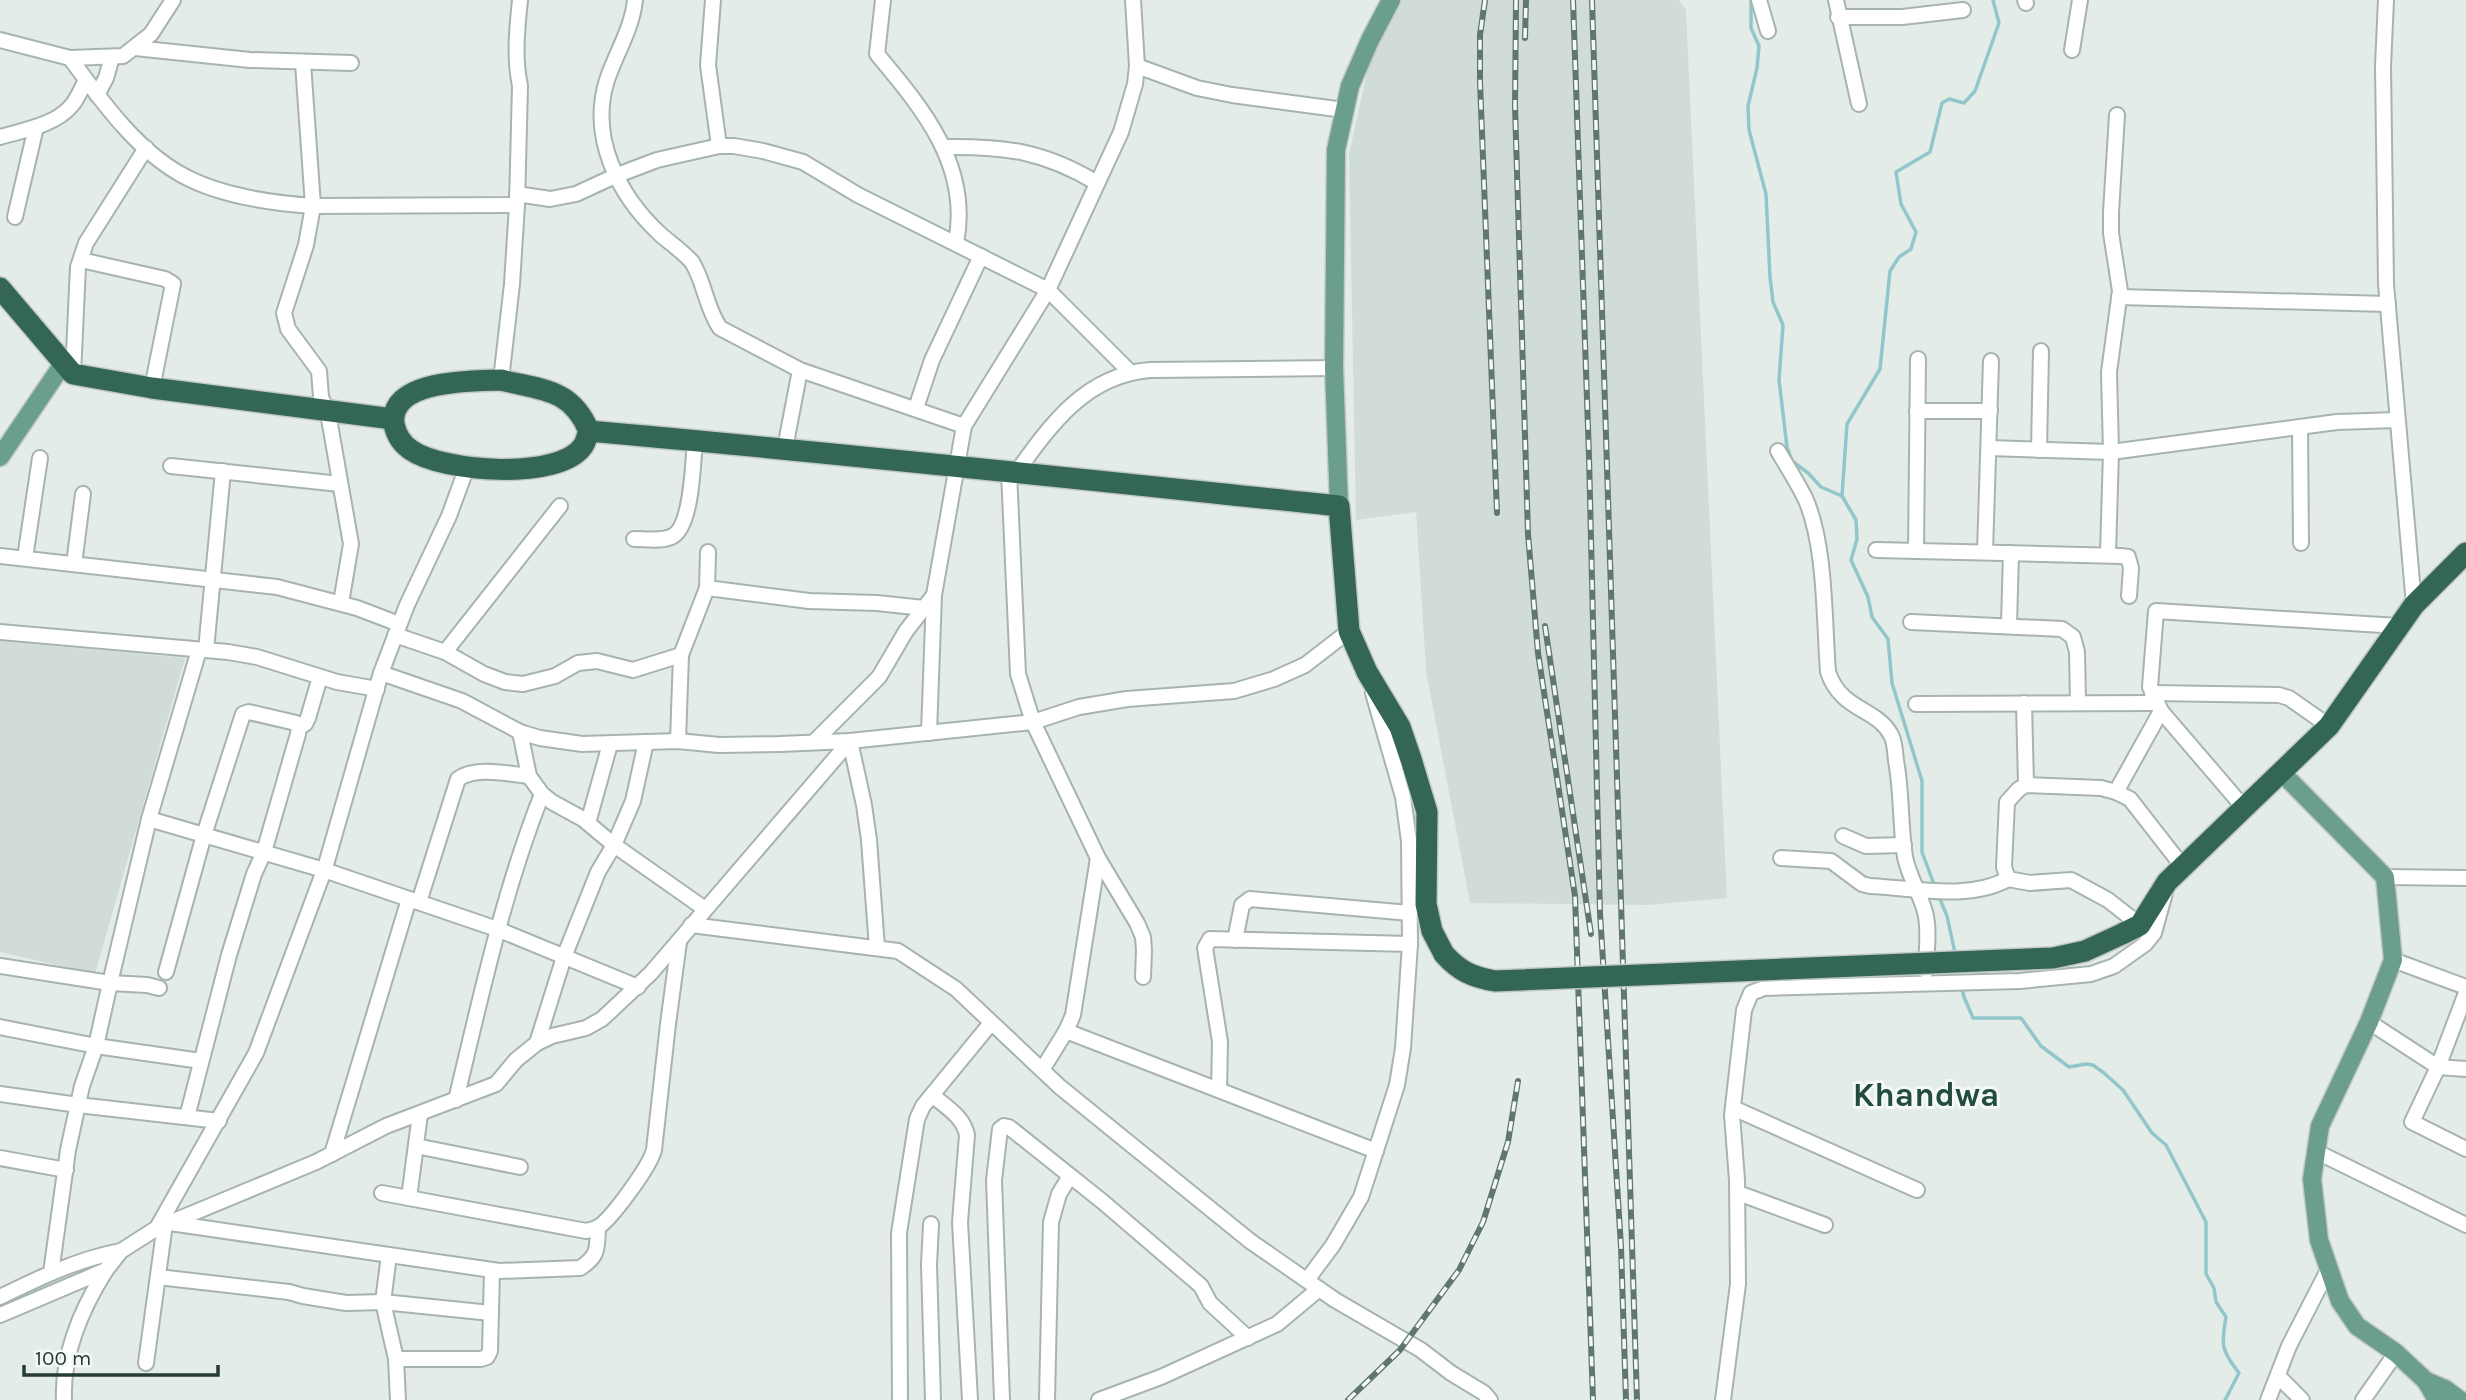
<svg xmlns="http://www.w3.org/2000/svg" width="2466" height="1400" font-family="Karla,sans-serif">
<rect width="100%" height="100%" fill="#e4ece8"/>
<g fill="#d2dcd6">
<path d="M 1400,0 L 1679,0 L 1686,10 L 1727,898 L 1648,905 L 1470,903 L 1426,671 L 1416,512 L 1356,520 L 1349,154 L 1368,68 Z"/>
<path d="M 0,641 L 185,658 L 95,974 L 0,952 Z"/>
</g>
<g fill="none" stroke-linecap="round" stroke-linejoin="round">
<g stroke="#91c7cc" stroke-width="3.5">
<path d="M 1751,0 L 1751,28 L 1759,46 L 1757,68 L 1748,106 L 1749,130 L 1766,194 L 1770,277 L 1773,302 L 1783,325 L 1779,380 L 1787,447 L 1792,461 L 1808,473 L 1821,487 L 1842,496"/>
<path d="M 1935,887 L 1922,852 L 1922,781 L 1892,683 L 1888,639 L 1872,617 L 1868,597 L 1851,560 L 1857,539 L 1856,520 L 1842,496 L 1847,424 L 1880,369 L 1890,271 L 1899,257 L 1911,249 L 1916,232 L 1901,204 L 1896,172 L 1930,152 L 1942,103 L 1949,99 L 1964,103 L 1975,91 L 1999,23 L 1993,0"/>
<path d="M 1939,897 L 1947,916 L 1955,953"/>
<path d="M 1961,985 L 1964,997 L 1973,1018 L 2021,1018 L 2041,1046 L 2069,1067 L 2086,1064 L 2093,1065 L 2104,1073 L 2123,1090 L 2152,1133 L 2166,1145 L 2206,1222 L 2206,1274 L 2214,1288 L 2216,1302 L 2226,1317 C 2221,1345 2221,1350 2239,1373 L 2225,1400"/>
</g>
<g stroke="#a7b4ae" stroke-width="18">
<g id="minor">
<path d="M 635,0 C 632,29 616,53 607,80 C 589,137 618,195 660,234 C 670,243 682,251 692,262 C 705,283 706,308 720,328 L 800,370 L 964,426"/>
<path d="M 713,0 L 708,65 L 719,146"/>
<path d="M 883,0 L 877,54 C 923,109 971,166 956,243"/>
<path d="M 1759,0 L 1768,31"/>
<path d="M 1836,0 L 1859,104"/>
<path d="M 2025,0 L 2026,3"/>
<path d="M 2386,0 L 2383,66 L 2386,284 L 2414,605"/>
<path d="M 1838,17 L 1902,17 L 1963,10"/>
<path d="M 0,40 L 70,58 L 123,56 L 151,34 L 173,0"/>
<path d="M 135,48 L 250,60 L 351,63"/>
<path d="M 2072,50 L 2080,0"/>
<path d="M 70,58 C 101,100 135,149 182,175 C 220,196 270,203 313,206 L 517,205 L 520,86 C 514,57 517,29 520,0"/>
<path d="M 303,63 L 313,206 L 306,245 L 284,313 L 288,329 L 319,371 L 321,397 L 328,413 L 351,544 L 341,603"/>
<path d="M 1137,66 L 1197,88 L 1232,95 L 1344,110"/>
<path d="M 97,95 L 106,78 L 112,57"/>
<path d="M 0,137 C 24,130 56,125 72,105 C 78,98 82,87 86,80"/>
<path d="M 944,147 C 1005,146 1044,151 1097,183"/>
<path d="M 517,194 L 550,199 L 576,194 L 615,176 L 657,160 L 719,146 L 734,146 L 763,151 L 803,162 L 858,195 L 1048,290 L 1130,372"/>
<path d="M 15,217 L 36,127"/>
<path d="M 81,260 L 165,279 L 173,284 L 152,388"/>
<path d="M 2119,297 L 2388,304"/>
<path d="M 73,374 L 78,267 L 86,243 L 146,148"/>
<path d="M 501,380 L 512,284 L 517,205"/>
<path d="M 916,408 L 932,360 L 981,256"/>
<path d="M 1917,411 L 1990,411"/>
<path d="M 2300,427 L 2301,543"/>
<path d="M 785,448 L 800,370"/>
<path d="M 1989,448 L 2111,452 L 2337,422 L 2397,420"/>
<path d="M 2039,450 L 2041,351"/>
<path d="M 1778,451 C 1787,466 1797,482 1805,498 C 1826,544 1824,621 1828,672 C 1841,711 1877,708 1891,735 C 1895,742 1895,752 1896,761 C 1902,792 1900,825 1905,857 C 1909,877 1920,893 1925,912 C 1930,931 1926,952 1926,971"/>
<path d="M 171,466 L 340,484"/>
<path d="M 1009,472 L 1018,674 L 1033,722 L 1098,858 L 1137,923 L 1143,937 L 1144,950 L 1143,977"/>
<path d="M 1016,473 C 1051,424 1086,375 1150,370 L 1334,368"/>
<path d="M 634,539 C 646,539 662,542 673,536 C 692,525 693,462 695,440"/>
<path d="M 1876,550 L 2121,556 L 2128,557 L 2131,568 L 2129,596"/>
<path d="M 1916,551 L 1918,359"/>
<path d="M 1985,552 L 1991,361"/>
<path d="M 2108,554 L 2111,452 L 2109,372 L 2120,291 L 2111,233 L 2111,212 L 2117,115"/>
<path d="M 0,556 L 277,587 L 357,608 L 399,624"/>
<path d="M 25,558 L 40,458"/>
<path d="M 74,564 L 83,494"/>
<path d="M 707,588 L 809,601 L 877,603 L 924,608"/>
<path d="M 1911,622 L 2062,629 L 2073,637 L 2077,652 L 2078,703"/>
<path d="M 2009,625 L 2011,553"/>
<path d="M 0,632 L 228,652 L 257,657 L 337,682 L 377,689"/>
<path d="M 395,635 L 445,652 L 484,674 L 505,682 L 523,684 L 555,676 L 578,663 L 597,661 L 633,670 L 681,655"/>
<path d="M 206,650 L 223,471"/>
<path d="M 445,652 L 560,506"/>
<path d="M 381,673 L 462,701 L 520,732 L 540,738 L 582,744 L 678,741 L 719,745 L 780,744 L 850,741 L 1033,722 L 1079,707 L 1127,699 L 1234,691 L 1274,679 L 1305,665 L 1349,631"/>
<path d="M 2152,693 L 2279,695 L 2289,698 L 2329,726"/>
<path d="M 2024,703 L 2026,785"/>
<path d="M 1916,704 L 2157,703"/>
<path d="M 299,727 L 305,724 L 308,718 L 320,677"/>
<path d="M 520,732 L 529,776 L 542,794 L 552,802 L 583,819 L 614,845 L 705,909"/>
<path d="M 929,733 L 934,595"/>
<path d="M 678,741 L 681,655 L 707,588 L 708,552"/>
<path d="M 850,741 L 864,805 L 869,840 L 877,948"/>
<path d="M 814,742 L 879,677 L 906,631 L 934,595 L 964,426 L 1048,290 L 1121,132 L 1135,84 L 1137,66 L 1133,0"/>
<path d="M 2116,792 L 2161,711"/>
<path d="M 2245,809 L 2161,711 L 2150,687 L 2156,611 L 2398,626"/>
<path d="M 149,819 L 324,870 L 497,929 L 638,987"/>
<path d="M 588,823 L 610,744"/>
<path d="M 1843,836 L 1866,846 L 1904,845"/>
<path d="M 1781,858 L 1831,861 L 1862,884 L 1870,886 C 1914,888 1968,901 2008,879"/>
<path d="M 2385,877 L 2466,878"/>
<path d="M 419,902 L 458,779 C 476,766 507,774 529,776"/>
<path d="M 691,925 L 898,951 L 956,989 L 1060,1087 L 1250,1241 L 1335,1300 L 1421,1350 L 1451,1373 L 1484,1393 L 1490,1400"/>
<path d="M 2140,925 L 2108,900 L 2071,880 L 2030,883 L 2008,879 L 2004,867 L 2007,802 L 2019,789 L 2026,785 L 2101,788 L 2116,792 L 2130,799 L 2183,867"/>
<path d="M 1235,940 L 1242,905 L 1250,899 L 1410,913"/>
<path d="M 2393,960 L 2466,987"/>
<path d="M 0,966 L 110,983 L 149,819 L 199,650"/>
<path d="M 166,972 L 204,835 L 243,714 L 249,712 L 296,723 L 299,727 L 298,734 L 264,852 L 254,874 L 229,955 L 187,1117"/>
<path d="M 2466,993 L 2438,1067 L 2412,1122 L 2466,1149"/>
<path d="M 2369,1022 L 2438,1067 L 2466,1069"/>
<path d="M 0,1027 L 96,1046 L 201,1061"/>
<path d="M 1066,1031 L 1376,1151"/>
<path d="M 537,1043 L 564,957 L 598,872 L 614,845 L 633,801 L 646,742"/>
<path d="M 1042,1070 L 1066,1031 L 1073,1015 L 1098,858"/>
<path d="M 1219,1090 L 1220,1042 L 1205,948 L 1210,939 L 1410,944"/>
<path d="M 0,1094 L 78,1105 L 219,1121"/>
<path d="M 932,1095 C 946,1107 963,1116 967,1135 L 960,1222 L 970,1400"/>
<path d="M 456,1100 C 481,996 503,893 542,794"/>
<path d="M 1733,1108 L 1917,1190"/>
<path d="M 416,1146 L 520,1167"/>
<path d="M 2315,1151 L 2466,1225"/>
<path d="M 332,1154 L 409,899"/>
<path d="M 0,1158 L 66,1170"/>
<path d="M 382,1193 L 586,1231 C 590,1230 594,1229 597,1228 C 611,1220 650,1166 654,1150 L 668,1024 L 679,942"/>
<path d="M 1738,1193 L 1825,1225"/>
<path d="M 409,1198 L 420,1114"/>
<path d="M 170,1223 L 499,1271 L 580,1268 C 599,1256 597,1248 598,1227"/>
<path d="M 931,1224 L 929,1265 L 933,1400"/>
<path d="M 157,1228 L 256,1053 L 325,868 L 381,673 L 407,605 L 449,516 L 467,467"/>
<path d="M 389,1255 L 383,1302 L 396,1359 L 398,1400"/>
<path d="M 51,1273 L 68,1150 L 82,1086 L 96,1046 L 110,983 L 147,985 L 159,988"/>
<path d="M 158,1277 L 289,1292 L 303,1296 L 346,1303 L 383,1302 L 491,1313"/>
<path d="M 1307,1280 L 1333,1245 L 1361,1197 L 1397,1085 L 1403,1048 L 1410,944 L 1409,841 L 1403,797 L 1373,693"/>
<path d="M 0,1297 C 39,1278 78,1259 121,1251"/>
<path d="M 0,1315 L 106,1270 L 121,1251 L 157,1228 L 316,1162 L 386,1126 L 496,1084 L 516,1060 L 537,1043 L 552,1036 L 586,1028 L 602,1019 L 651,973 L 850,741"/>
<path d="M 396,1359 L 481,1359 L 487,1357 L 490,1351 L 492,1270"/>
<path d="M 146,1363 L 165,1224"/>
<path d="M 2278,1376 L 2302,1400"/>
<path d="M 64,1400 C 62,1354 82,1308 106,1270"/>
<path d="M 900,1400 L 899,1233 L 917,1119 L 923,1106 L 991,1023"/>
<path d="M 1002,1400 L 994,1180 L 1000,1129 L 1004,1126 L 1009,1127 L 1103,1202 L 1201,1286 L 1210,1303 L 1248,1338"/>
<path d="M 1047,1400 L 1051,1222 L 1059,1194 L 1070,1176"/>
<path d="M 1099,1400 L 1161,1377 L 1277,1324 L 1319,1289"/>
<path d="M 1723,1400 L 1738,1284 L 1737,1180 L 1732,1115 L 1744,1010 L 1751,993 L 1764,988 L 2020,981 L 2091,974 L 2114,966 L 2145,944 L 2154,933 L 2165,893"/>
<path d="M 2268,1400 L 2289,1346 L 2328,1270"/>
<path d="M 2363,1400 L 2396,1353"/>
</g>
</g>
<g stroke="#c2c8c6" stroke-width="21">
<g id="major">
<path d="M 0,457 L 63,364"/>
<path d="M 1339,506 L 1334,368 L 1336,150 L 1350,86 L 1370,40 L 1391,0"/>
<path d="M 2282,773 L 2385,877 L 2393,960 L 2369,1022 L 2320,1126 L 2312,1179 L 2319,1240 L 2340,1301 L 2357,1326 L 2396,1353 L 2426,1381 L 2437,1400"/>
<path d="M 2426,1381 L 2445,1389 L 2460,1400"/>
</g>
</g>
<g stroke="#c2c8c6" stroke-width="24">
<g id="highway">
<path d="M 0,288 L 73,374 L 152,388 L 393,419"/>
<path d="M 501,380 C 541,390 571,388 589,431 C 587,435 586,442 583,446 C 559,481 442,472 411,450 C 402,444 396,434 394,424 C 388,379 474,381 501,380 Z"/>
<path d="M 589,431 C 839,453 1089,480 1339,506 L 1349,631 L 1367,672 L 1400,727 L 1411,759 L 1427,812 L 1426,904 L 1432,931 L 1444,954"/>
<path d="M 2122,934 L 2140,925 L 2167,882 L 2329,726 L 2414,605 L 2466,553"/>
</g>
</g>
<use href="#minor" stroke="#fff" stroke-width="14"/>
<use href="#major" stroke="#6c9e8d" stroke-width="18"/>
<use href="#highway" stroke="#336657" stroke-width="21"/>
<g stroke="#5f776f" stroke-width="6">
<g id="rail">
<path d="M 1485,0 L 1480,35 L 1480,82 L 1497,513"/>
<path d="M 1516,0 L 1515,106 L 1528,534 L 1538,653 L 1575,896 L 1593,1400"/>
<path d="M 1573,0 L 1589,456 L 1600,913 L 1621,1247 L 1626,1400"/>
<path d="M 1592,0 L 1637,1400"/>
<path d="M 1525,38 L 1526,0"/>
<path d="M 1545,626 L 1591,934"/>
<path d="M 1348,1400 L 1400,1350 L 1459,1270 L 1483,1222 L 1508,1142 L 1518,1081"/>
</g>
</g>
<use href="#rail" stroke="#f4f9f6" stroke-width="3.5" stroke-dasharray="10" stroke-linecap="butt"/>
<g stroke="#c2c8c6" stroke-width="24" stroke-linecap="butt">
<path id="highway-bridge" d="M 1444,954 C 1459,971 1472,977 1495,981 L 2053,958 L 2085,951 L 2122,934"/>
</g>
<use href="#highway-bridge" stroke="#336657" stroke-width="21"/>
</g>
<g text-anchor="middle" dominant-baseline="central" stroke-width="6" stroke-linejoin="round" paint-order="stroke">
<g font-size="33" font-weight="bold" fill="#224c3f" stroke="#f4f9f6">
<text x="1926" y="1095">Khandwa</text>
</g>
</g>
<path d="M24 1365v10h194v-10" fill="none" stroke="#253c34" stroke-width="3.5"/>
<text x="35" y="1365" font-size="21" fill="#253c34" stroke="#f4f9f6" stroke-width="5" paint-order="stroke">100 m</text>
</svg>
